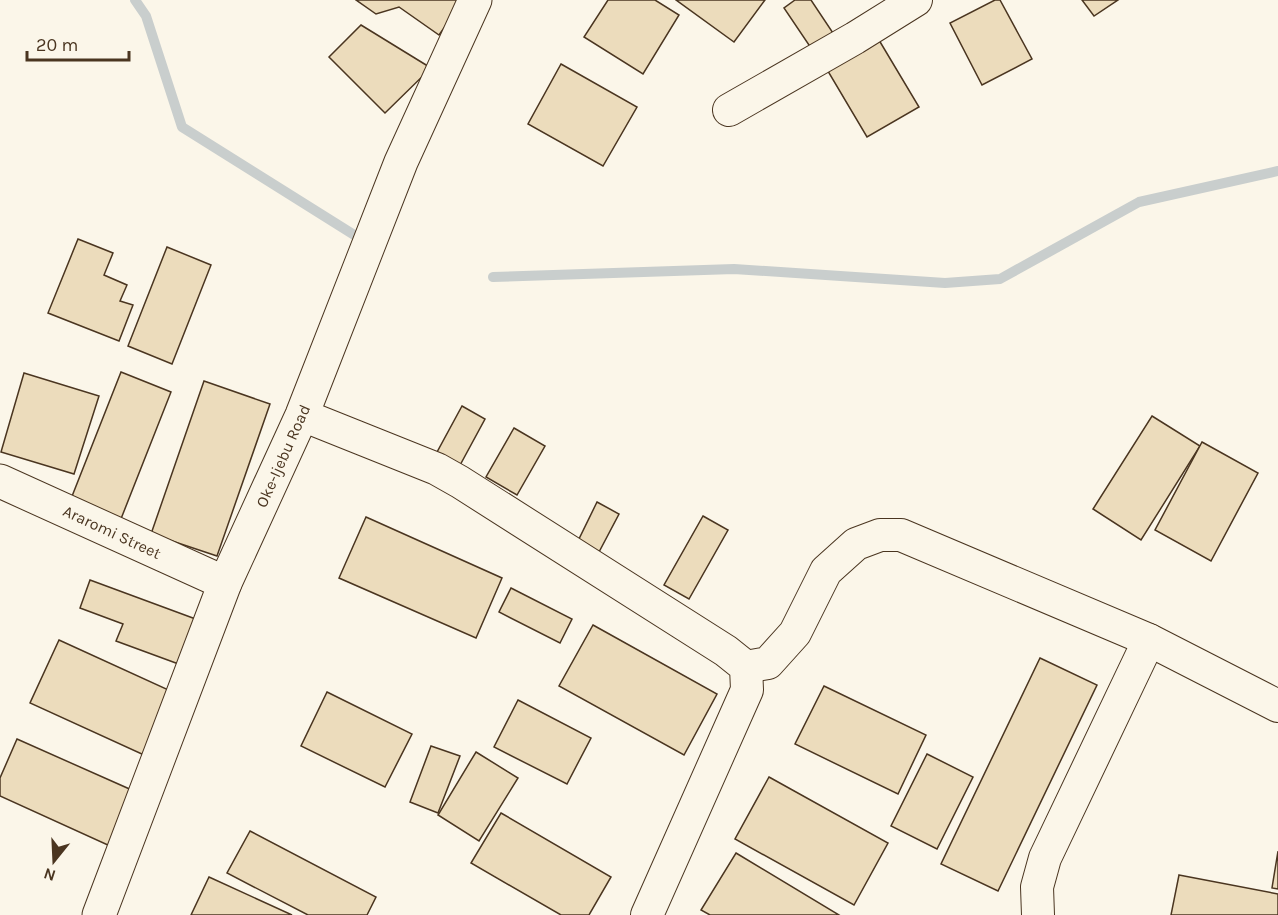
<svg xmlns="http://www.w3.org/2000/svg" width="1278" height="915" font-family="Karla,sans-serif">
<rect width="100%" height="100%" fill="#fbf6e9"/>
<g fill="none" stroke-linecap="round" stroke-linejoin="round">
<g stroke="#c9cecd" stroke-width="10">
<path d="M 135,0 L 146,16 L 182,127 L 367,243"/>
<path d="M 493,277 L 734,269 L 945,283 L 1000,279 L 1139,202 L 1278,171"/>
</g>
</g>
<g fill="#ecdcbc" stroke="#4a3520" stroke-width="1.5">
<path d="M 356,0 L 464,0 L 439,35 L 399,7 L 376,14 Z"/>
<path d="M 608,0 L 655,0 L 679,15 L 643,74 L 584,37 Z"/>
<path d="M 676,0 L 765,0 L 734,42 Z"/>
<path d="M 795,0 L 811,0 L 835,36 L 813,51 L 784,8 Z"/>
<path d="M 995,0 L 1000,0 L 1032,59 L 982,85 L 950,23 Z"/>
<path d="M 1082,0 L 1118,0 L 1094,16 Z"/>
<path d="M 867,20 L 919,107 L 867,137 L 816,51 Z"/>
<path d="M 361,25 L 431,68 L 385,113 L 329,57 Z"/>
<path d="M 561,64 L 637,107 L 603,166 L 528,124 Z"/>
<path d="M 78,239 L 113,253 L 104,275 L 127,285 L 120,301 L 133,305 L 119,341 L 48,313 Z"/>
<path d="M 167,247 L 211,265 L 172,364 L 128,346 Z"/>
<path d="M 121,372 L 171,392 L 115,534 L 65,514 Z"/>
<path d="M 24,373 L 99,396 L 74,474 L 1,452 Z"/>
<path d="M 204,381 L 270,404 L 217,556 L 151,534 Z"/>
<path d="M 462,406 L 485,419 L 459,467 L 436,454 Z"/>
<path d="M 1152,416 L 1200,446 L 1141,540 L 1093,509 Z"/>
<path d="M 514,428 L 545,446 L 517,495 L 486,477 Z"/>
<path d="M 1202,442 L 1258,473 L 1211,561 L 1155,530 Z"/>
<path d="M 597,502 L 619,514 L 599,552 L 578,541 Z"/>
<path d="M 703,516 L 728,530 L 689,599 L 664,585 Z"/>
<path d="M 366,517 L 502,578 L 476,638 L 339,578 Z"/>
<path d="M 90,580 L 201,621 L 184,666 L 116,641 L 123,624 L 80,608 Z"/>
<path d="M 511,588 L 572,619 L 560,643 L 499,612 Z"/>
<path d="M 593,625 L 717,694 L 684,755 L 559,686 Z"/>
<path d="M 59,640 L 173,692 L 144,755 L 30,703 Z"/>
<path d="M 1040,658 L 1097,685 L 998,891 L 941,864 Z"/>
<path d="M 824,686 L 926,735 L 898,794 L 795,744 Z"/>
<path d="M 327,692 L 412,734 L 385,787 L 301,746 Z"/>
<path d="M 518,700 L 591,738 L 567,784 L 494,747 Z"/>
<path d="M 17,739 L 134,791 L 110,846 L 0,796 L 0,778 Z"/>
<path d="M 431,746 L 460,756 L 438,813 L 410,802 Z"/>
<path d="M 476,752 L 518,778 L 479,841 L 438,815 Z"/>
<path d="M 927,754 L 973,777 L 937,849 L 891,826 Z"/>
<path d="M 769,777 L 888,843 L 854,905 L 735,839 Z"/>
<path d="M 501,813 L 611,877 L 589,915 L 561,915 L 471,863 Z"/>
<path d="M 250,831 L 376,897 L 367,915 L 308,915 L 227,873 Z"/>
<path d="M 1278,851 L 1278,889 L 1272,888 Z"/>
<path d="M 736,853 L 839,915 L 710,915 L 701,910 Z"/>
<path d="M 1179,875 L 1278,894 L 1278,915 L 1171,915 Z"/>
<path d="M 209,877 L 292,915 L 191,915 Z"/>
</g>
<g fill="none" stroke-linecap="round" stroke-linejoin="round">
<g stroke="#4a3520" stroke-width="34">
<g id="street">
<path d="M 729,110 L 855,38 L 916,0"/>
<path d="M 302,415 L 437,469 L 460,482 L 726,651 L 746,667 L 747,690 L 647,915"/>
<path d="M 746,667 L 768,663 L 795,633 L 826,571 L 856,544 L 880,535 L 901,535 L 1149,640 L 1278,706"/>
<path d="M 1038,915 L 1037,887 L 1045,858 L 1149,640"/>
</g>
</g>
<g stroke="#4a3520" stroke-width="35">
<g id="secondary">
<path d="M 0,481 L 225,583"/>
<path d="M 99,915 L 225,583 L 302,415 L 401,162 L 475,0"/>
</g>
</g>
<use href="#street" stroke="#fbf6e9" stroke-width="32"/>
<use href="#secondary" stroke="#fbf6e9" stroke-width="33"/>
</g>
<g text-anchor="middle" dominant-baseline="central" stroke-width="4.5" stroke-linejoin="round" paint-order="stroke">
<g font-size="16" fill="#4a3520" stroke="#fbf6e9">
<text transform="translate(283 456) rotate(-66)">Oke-Ijebu Road</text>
<text transform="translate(112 532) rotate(25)">Araromi Street</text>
</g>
</g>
<g transform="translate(54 861) rotate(198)" stroke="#fbf6e9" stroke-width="4.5" paint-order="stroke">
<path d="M0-4.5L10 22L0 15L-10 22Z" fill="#4a3520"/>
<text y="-9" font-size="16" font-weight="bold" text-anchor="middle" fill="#4a3520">N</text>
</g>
<path d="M27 51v9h102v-9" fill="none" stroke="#4a3520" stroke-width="3"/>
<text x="36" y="51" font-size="18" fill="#4a3520" stroke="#fbf6e9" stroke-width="4.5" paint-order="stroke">20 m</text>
</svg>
